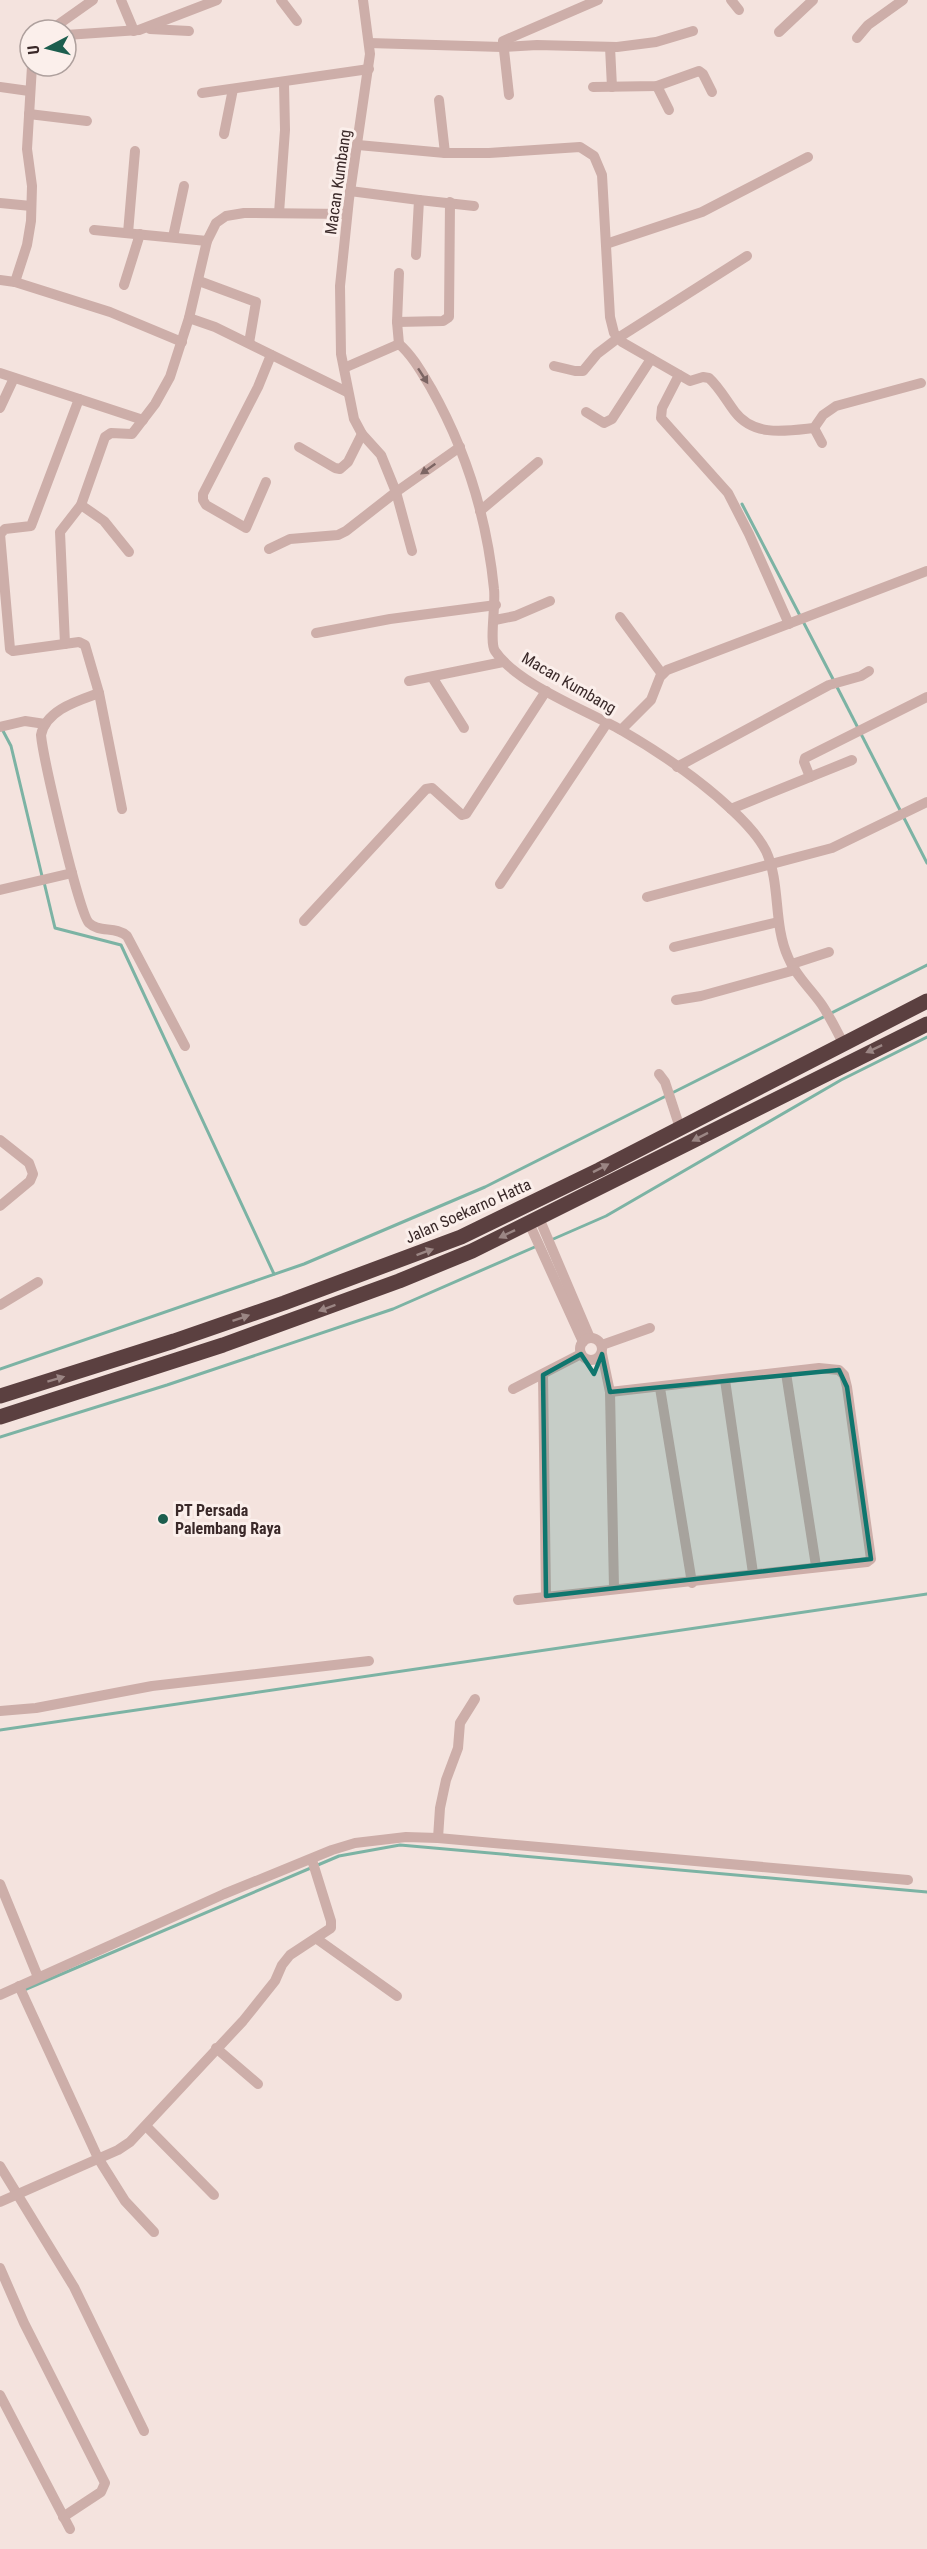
<svg xmlns="http://www.w3.org/2000/svg" width="927" height="2549" font-family="'Roboto Condensed',sans-serif">
<rect width="100%" height="100%" fill="#f4e3de"/>
<g fill="none" stroke-linecap="round" stroke-linejoin="round">
<g stroke="#7cb3a4" stroke-width="3">
<path d="M 742,504 L 834,681"/>
<path d="M 837,687 L 901,812"/>
<path d="M 2,729 L 11,746 L 42,876"/>
<path d="M 904,818 L 927,863"/>
<path d="M 44,882 L 55,928 L 121,945 L 274,1274"/>
<path d="M 672,1093 L 927,965"/>
<path d="M 551,1240 L 606,1216 L 841,1080 L 927,1037"/>
<path d="M 0,1369 L 304,1264 L 485,1187 L 666,1096"/>
<path d="M 0,1437 L 167,1385 L 393,1309 L 537,1246"/>
<path d="M 0,1730 L 927,1594"/>
<path d="M 24,1990 L 339,1856 L 400,1845 L 927,1892"/>
</g>
<g stroke="#cdaea9" stroke-width="10">
<path d="M 121,0 L 134,31"/>
<path d="M 281,0 L 297,21"/>
<path d="M 363,0 L 370,54 L 349,199 L 340,286 L 341,354 L 354,419 L 362,434 L 381,455 L 396,492 L 412,551"/>
<path d="M 731,0 L 739,10"/>
<path d="M 150,29 L 189,31"/>
<path d="M 54,30 L 59,24 L 93,0"/>
<path d="M 779,32 L 813,0"/>
<path d="M 66,35 L 139,30 L 217,0"/>
<path d="M 857,38 L 868,25 L 903,0"/>
<path d="M 369,43 L 502,47 L 537,45 L 617,47 L 656,42 L 693,31"/>
<path d="M 610,47 L 612,87"/>
<path d="M 657,86 L 669,110"/>
<path d="M 0,87 L 29,91"/>
<path d="M 593,87 L 657,86 L 699,71 L 703,74 L 712,92"/>
<path d="M 202,93 L 369,69"/>
<path d="M 509,95 L 503,41 L 598,0"/>
<path d="M 439,100 L 445,153"/>
<path d="M 29,114 L 87,121"/>
<path d="M 224,134 L 233,89"/>
<path d="M 358,145 L 445,153 L 489,153 L 580,147 L 594,156 L 602,175 L 610,317 L 614,333 L 622,342 L 690,381 L 703,377 L 709,378 C 719,387 726,400 735,412 C 754,437 786,431 814,428 L 823,415 L 836,406 L 921,383"/>
<path d="M 350,191 L 419,200 L 416,255"/>
<path d="M 419,200 L 474,206"/>
<path d="M 0,203 L 31,206"/>
<path d="M 279,213 L 285,130 L 284,83"/>
<path d="M 94,230 L 207,241"/>
<path d="M 128,233 L 135,151"/>
<path d="M 173,237 L 184,186"/>
<path d="M 606,244 L 702,212 L 808,157"/>
<path d="M 399,273 L 397,322 L 399,344"/>
<path d="M 0,280 L 15,282 L 110,312 L 182,342"/>
<path d="M 199,281 L 256,302 L 249,343"/>
<path d="M 15,282 L 27,245 L 31,221 L 32,186 L 27,149 L 32,66"/>
<path d="M 124,285 L 140,234"/>
<path d="M 189,318 L 215,327 L 347,392"/>
<path d="M 397,322 L 443,321 L 449,317 L 450,202"/>
<path d="M 554,366 L 575,371 L 583,371 L 597,354 L 618,338 L 747,256"/>
<path d="M 344,368 L 399,344 C 412,355 422,373 431,388 C 466,450 487,519 494,589 C 496,605 489,642 495,651 C 517,684 586,710 621,730 C 659,752 699,779 731,809 C 744,821 758,835 766,851 C 781,884 773,924 788,957 C 795,975 811,989 822,1005 C 830,1017 837,1031 844,1045"/>
<path d="M 0,373 L 143,420"/>
<path d="M 679,375 L 662,408 L 661,418 L 728,493 L 749,534 L 789,624"/>
<path d="M 0,408 L 14,378"/>
<path d="M 586,412 L 604,423 L 612,419 L 651,359"/>
<path d="M 814,428 L 822,443"/>
<path d="M 299,447 L 335,468 L 340,469 L 348,462 L 362,434"/>
<path d="M 266,482 L 246,528 L 206,505 L 203,500 L 203,494 L 258,387 L 271,355"/>
<path d="M 81,505 L 104,521 L 129,552"/>
<path d="M 480,511 L 538,462"/>
<path d="M 0,534 L 10,649 L 13,651 L 79,642 L 85,645 L 99,693 L 122,809"/>
<path d="M 0,534 L 5,529 L 31,526 L 79,399"/>
<path d="M 269,549 L 290,539 L 338,535 L 346,531 L 396,492 L 460,447"/>
<path d="M 620,617 L 662,674"/>
<path d="M 495,620 L 515,616 L 550,601"/>
<path d="M 316,633 L 390,619 L 496,605"/>
<path d="M 65,644 L 60,532 L 81,505 L 105,437 L 111,433 L 132,434 L 155,404 L 170,377 L 189,318 L 207,241 L 216,223 L 226,216 L 244,213 L 347,214"/>
<path d="M 432,677 L 464,728"/>
<path d="M 409,681 L 503,662"/>
<path d="M 99,693 C 77,701 46,710 41,735 C 43,757 79,914 89,923 C 99,933 116,926 127,936 L 185,1046"/>
<path d="M 0,727 L 25,721 L 45,724"/>
<path d="M 621,730 L 651,700 L 660,677 L 667,670 L 927,571"/>
<path d="M 677,767 L 829,685 L 861,676 L 869,671"/>
<path d="M 810,777 L 804,762 L 805,758 L 927,697"/>
<path d="M 731,809 L 852,760"/>
<path d="M 500,884 L 607,723"/>
<path d="M 0,890 L 72,873"/>
<path d="M 647,897 L 832,848 L 927,802"/>
<path d="M 304,921 L 426,789 L 432,788 L 462,815 L 466,814 L 546,691"/>
<path d="M 674,947 L 778,922"/>
<path d="M 792,964 L 829,952"/>
<path d="M 676,1000 L 701,996 L 795,970"/>
<path d="M 659,1074 L 665,1082 L 680,1128"/>
<path d="M 0,1140 L 29,1163 L 33,1174 L 30,1181 L 0,1206"/>
<path d="M 539,1218 L 590,1338"/>
<path d="M 529,1223 L 583,1342"/>
<path d="M 0,1305 L 38,1282"/>
<circle cx="591" cy="1349" r="11"/>
<path d="M 602,1345 L 650,1328"/>
<path d="M 602,1354 L 610,1392 L 614,1588"/>
<path d="M 786,1373 L 816,1566"/>
<path d="M 543,1375 L 546,1596"/>
<path d="M 725,1380 L 753,1573"/>
<path d="M 660,1388 L 692,1583"/>
<path d="M 513,1389 L 581,1354"/>
<path d="M 518,1600 L 867,1562 L 871,1559 L 847,1387 L 844,1375 L 839,1370 L 819,1368 L 610,1392"/>
<path d="M 0,1711 L 36,1708 L 152,1686 L 369,1661"/>
<path d="M 438,1838 L 440,1808 L 446,1780 L 458,1748 L 460,1723 L 475,1699"/>
<path d="M 0,1884 L 38,1977"/>
<path d="M 317,1939 L 397,1996"/>
<path d="M 19,1986 L 98,2158 L 125,2201 L 154,2232"/>
<path d="M 0,1995 L 224,1894 L 332,1850 L 355,1843 L 406,1837 L 438,1838 L 908,1880"/>
<path d="M 216,2048 L 258,2084"/>
<path d="M 146,2126 L 214,2195"/>
<path d="M 0,2166 L 74,2287 L 144,2431"/>
<path d="M 0,2202 L 118,2150 L 130,2142 L 243,2021 L 275,1981 L 282,1965 L 290,1955 L 331,1928 L 331,1921 L 312,1860"/>
<path d="M 0,2268 L 24,2323 L 105,2483 L 101,2492 L 63,2517"/>
<path d="M 0,2395 L 70,2529"/>
</g>
<g stroke="#5b4040" stroke-width="15">
<path d="M 0,1396 L 174,1341 L 284,1303 L 461,1237 L 599,1170 L 927,1001"/>
<path d="M 0,1417 L 223,1345 L 399,1281 L 472,1251 L 927,1024"/>
</g>
</g>
<defs><path id="oneway-solid" d="M-6-.8H1V-3.2L6.5 0L1 3.2V.8H-6Z" transform="scale(1.5)"/></defs>
<g fill="#7c6563">
<use href="#oneway-solid" transform="translate(423 376) rotate(57)"/>
<use href="#oneway-solid" transform="translate(428 469) rotate(145)"/>
</g>
<g fill="#9b8684">
<use href="#oneway-solid" transform="translate(874 1049) rotate(155)"/>
<use href="#oneway-solid" transform="translate(700 1137) rotate(153)"/>
<use href="#oneway-solid" transform="translate(601 1168) rotate(-27)"/>
<use href="#oneway-solid" transform="translate(507 1234) rotate(154)"/>
<use href="#oneway-solid" transform="translate(425 1252) rotate(-20)"/>
<use href="#oneway-solid" transform="translate(327 1308) rotate(160)"/>
<use href="#oneway-solid" transform="translate(241 1318) rotate(-19)"/>
<use href="#oneway-solid" transform="translate(56 1379) rotate(-17)"/>
</g>
<path fill="#0f766e" fill-opacity="0.2" stroke="#0f766e" stroke-width="4.5" stroke-linejoin="round" d="M 581,1354 L 594,1374 L 602,1354 L 610,1392 L 839,1370 L 847,1387 L 871,1559 L 546,1596 L 543,1375 Z"/>
<circle fill="#1c5e4e" stroke="#fbefeb" stroke-width="2" cx="163" cy="1519" r="6"/>
<g text-anchor="middle" dominant-baseline="central" stroke-width="6" stroke-linejoin="round" paint-order="stroke">
<g font-size="16" fill="#3a2929" stroke="#fbefeb">
<text transform="translate(338 182) rotate(-82)">Macan Kumbang</text>
<text transform="translate(569 683) rotate(30)">Macan Kumbang</text>
<text transform="translate(468 1211) rotate(-24)">Jalan Soekarno Hatta</text>
</g>
<g font-size="16" font-weight="bold" fill="#3a2929" stroke="#fbefeb" text-anchor="start">
<text x="175" y="1510">PT Persada<tspan x="175" dy="18">Palembang Raya</tspan></text>
</g>
</g>
<g transform="translate(48 48) rotate(263)"><circle r="28" fill="#fbefeb" stroke="#aea09d" stroke-width="1.5"/>
<path d="M0-4.5L10 22L0 15L-10 22Z" fill="#1c5e4e"/>
<text y="-9" font-size="16" font-weight="bold" text-anchor="middle" fill="#3a2929">U</text>
</g>
</svg>
